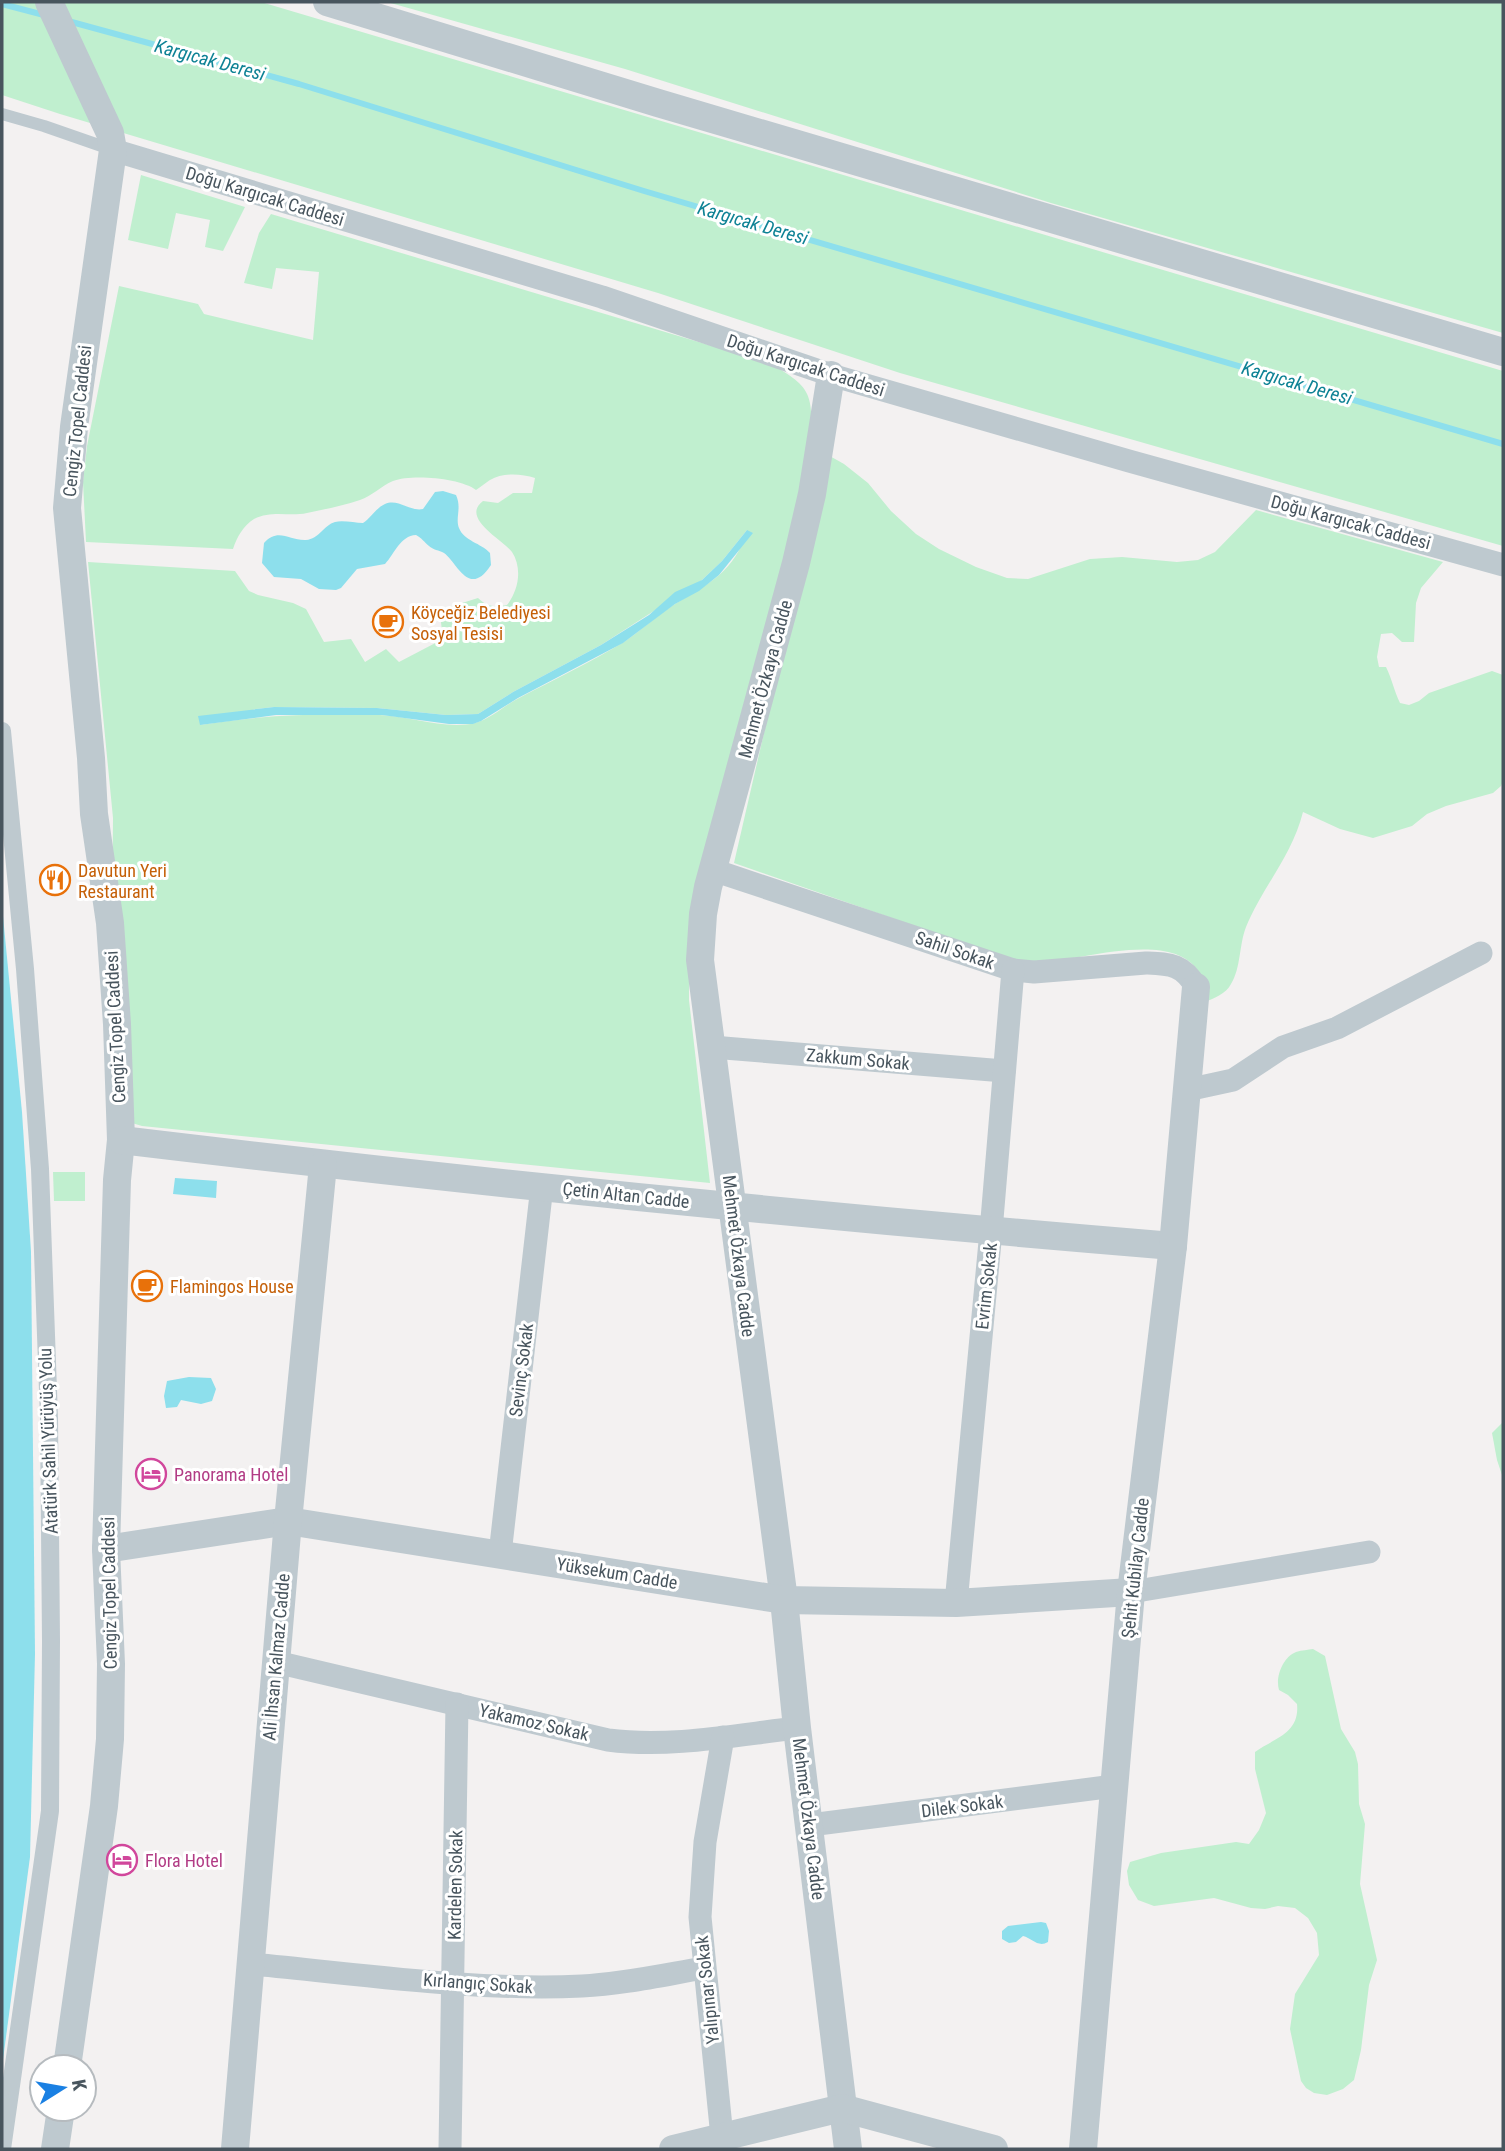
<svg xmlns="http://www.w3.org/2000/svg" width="1505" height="2151" font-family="'Roboto Condensed',sans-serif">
<rect width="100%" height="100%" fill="#f3f1f1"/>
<g fill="#c0efcf" fill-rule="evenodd">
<path d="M 2,2 L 261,2 L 1503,371 L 1503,546 L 900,373 L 658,293 L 60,114 L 2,95 Z"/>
<path d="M 387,2 L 1503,2 L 1503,333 L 1051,203 L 625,69 Z"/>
<path d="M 141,175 L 245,207 L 223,251 L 205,247 L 210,220 L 176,213 L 168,249 L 128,240 Z"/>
<path d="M 271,214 L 769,363 C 816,389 811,395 812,447 L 689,950 L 689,1000 L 710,1183 L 142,1126 L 122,1120 L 112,930 L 113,818 L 88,562 L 235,571 L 249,591 L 258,595 L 293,603 L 306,609 L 324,642 L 351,639 L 365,662 L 386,649 L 399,662 L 443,639 L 440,614 L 446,608 L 478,598 C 487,607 495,607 507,605 C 518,591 523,569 512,552 C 503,540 460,518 483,501 L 498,503 L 513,493 L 532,493 L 535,478 C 522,474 503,472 490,480 C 485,483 481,487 476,490 C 460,478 412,474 393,481 C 381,486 372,496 360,500 C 343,506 325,509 307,513 C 290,517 272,510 254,519 C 243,526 237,537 233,549 L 86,542 L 83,482 L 87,446 L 119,286 L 198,304 L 204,314 L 313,340 L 319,272 L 276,268 L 272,289 L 244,283 L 259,233 ZM 747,530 C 735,572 709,583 675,604 C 657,615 642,630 624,642 C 591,662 555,679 521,697 C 506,704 491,719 475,723 C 445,730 410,716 380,715 C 317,713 262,715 200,725 L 256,709 L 274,707 L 377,708 L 446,715 L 478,714 L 513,692 L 601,645 L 702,580 L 722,561 Z"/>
<path d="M 828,455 L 844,464 L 868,483 L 891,511 L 916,534 L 939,549 L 976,567 L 1007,578 L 1028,579 L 1090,559 L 1122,557 L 1177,562 L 1198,560 L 1215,552 L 1256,510 L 1443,562 L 1421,588 L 1416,603 L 1414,642 L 1402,642 L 1392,633 L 1381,634 L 1377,657 L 1379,667 L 1386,667 C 1392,679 1394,691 1400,703 L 1409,705 L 1419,701 L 1429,693 L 1492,671 L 1503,675 L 1503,781 L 1501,786 L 1493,793 L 1446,806 L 1427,814 L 1412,826 L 1373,838 L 1340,829 L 1303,812 C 1292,856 1263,886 1246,927 C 1239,945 1241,968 1231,984 C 1226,994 1214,998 1205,1002 C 1203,993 1203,979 1198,971 C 1170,928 1075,963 1033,963 C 1026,963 1019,961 1012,960 L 734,863 Z"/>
<path d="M 53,1172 L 85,1172 L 85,1201 L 54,1201 Z"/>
<path d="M 1503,1422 L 1503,1478 L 1497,1460 L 1492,1433 Z"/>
<path d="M 1313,1649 L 1325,1656 L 1341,1729 L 1355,1752 L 1358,1764 L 1359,1804 L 1365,1824 L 1360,1884 L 1377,1960 L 1369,1985 L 1361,2050 L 1354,2080 L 1343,2089 L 1327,2095 L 1314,2093 L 1306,2088 L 1301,2081 L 1290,2029 L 1295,1994 L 1319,1955 L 1317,1933 L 1308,1918 L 1295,1908 L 1278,1906 L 1265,1909 L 1251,1908 L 1214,1898 L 1154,1906 L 1138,1900 L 1129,1885 L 1127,1871 L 1130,1862 L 1161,1853 L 1236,1842 L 1249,1844 L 1259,1830 L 1266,1813 L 1255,1769 L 1255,1752 C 1274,1738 1300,1734 1297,1704 L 1288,1695 L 1279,1690 C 1275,1677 1283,1657 1296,1652 C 1302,1650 1308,1650 1313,1649 Z"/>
</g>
<g fill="#8ddfec">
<path d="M 443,491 L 456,495 C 462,508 455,518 459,528 C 464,541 481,543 490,553 L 491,565 C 469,599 457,562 444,553 C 439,550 433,550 429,546 C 424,542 422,538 416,535 C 400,536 395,553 385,564 L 357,569 L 341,588 L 336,590 L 319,589 L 301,579 L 274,577 L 262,563 L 264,543 C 278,527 290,541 306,540 C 319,539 324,525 335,522 C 343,520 355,523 363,523 C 371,518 376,508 385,504 C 398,498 410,512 423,509 L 435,492 Z"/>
<path d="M 747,530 L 753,533 L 719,575 L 699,591 L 675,604 L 623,643 L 518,698 L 481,721 L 473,724 L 449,724 L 382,715 L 276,715 L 200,725 L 198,716 L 274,707 L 377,708 L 446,715 L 478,714 L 513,692 L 601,645 L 649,615 L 675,592 L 702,580 L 722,561 Z"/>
<path d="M 2,906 L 22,1112 L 31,1252 L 35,1654 L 30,1857 L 2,2067 Z"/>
<path d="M 175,1178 L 217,1181 L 216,1198 L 173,1194 Z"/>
<path d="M 189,1377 L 211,1378 L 216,1389 L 212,1401 L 201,1404 L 181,1400 L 177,1407 L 166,1408 L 164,1396 L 167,1381 Z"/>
<path d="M 1041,1922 L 1046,1923 L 1049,1931 L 1048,1942 C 1038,1948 1032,1938 1023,1936 L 1016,1942 L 1009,1943 L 1002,1939 L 1002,1931 L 1008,1926 Z"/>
</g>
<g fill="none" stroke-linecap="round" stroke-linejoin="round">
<g stroke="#8ddfec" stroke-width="6">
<path d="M 2,4 L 44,15"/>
<path d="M 68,21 L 299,84 L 644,191 L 1503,444"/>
</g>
<path stroke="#bec9cf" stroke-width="12" d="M 2,114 L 44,126 L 113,150"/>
<path stroke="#bec9cf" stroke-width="18" d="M 2,731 L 25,969 L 40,1169 L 49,1418 L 51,1641 L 50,1811 L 2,2149"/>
<g stroke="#bec9cf" stroke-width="23">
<path d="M 113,150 L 602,297 L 831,375 L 1129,461 L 1503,565"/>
<path d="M 713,870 L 1013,970 L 1034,972 L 1146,963 C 1170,964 1183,964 1196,987"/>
<path d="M 712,1047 L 1004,1071"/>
<path d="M 1187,1090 L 1233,1080 L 1283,1047 L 1337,1028 L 1481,953"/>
<path d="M 500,1554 L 542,1186"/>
<path d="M 1131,1592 L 1369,1552"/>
<path d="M 956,1603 L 991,1231 L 1013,970"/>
<path d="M 276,1662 L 608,1740 C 671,1748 735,1735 797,1728"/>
<path d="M 810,1825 L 1114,1786"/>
<path d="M 251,1964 C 360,1974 472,1991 582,1986 C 623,1984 663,1975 704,1968"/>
<path d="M 722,2137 L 700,1917 L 705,1842 L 723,1737"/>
<path d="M 450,2149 L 457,1704"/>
</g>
<g stroke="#bec9cf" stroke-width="28">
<path d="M 49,2 L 110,133 L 113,150 L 74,427 L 67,508 L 91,758 L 94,814 L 110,923 L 117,1024 L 121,1140 L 117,1180 L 106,1549 L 111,1664 L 110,1739 L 104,1806 L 67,2067"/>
<path d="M 327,2 L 658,103 L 1503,352"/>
<path d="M 831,375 L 812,494 L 796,563 L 708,887 L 703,914 L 700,960 L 784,1600 L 797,1728 L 848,2149"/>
<path d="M 121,1140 C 471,1182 822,1217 1173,1246"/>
<path d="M 106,1549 L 288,1521 L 784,1600 L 956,1603 L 1131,1592"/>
<path d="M 55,2149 L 61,2109"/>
<path d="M 235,2149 L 288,1521 L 323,1165"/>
<path d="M 673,2149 L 842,2108 L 994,2149"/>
<path d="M 1083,2149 L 1131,1592 L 1173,1246 L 1196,987"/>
</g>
</g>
<defs>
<g id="cafe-ring" transform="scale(1.575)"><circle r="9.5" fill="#fff" stroke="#e8710a" stroke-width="1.5"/><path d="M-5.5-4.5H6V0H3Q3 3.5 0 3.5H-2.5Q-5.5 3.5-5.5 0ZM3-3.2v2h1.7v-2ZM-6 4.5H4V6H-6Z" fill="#e8710a"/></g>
<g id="restaurant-ring" transform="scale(1.575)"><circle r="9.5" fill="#fff" stroke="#e8710a" stroke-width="1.5"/><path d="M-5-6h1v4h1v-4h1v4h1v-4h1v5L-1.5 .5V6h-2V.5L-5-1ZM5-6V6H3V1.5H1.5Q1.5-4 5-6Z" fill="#e8710a"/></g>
<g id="hotel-ring" transform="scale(1.575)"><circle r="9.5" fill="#fff" stroke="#d1479c" stroke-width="1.5"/><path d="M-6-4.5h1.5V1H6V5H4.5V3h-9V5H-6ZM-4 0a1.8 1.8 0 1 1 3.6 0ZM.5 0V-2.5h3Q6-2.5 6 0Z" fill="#d1479c"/></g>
</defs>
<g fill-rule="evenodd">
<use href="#cafe-ring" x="388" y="622"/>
<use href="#restaurant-ring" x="55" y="880"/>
<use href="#cafe-ring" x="147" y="1286"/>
<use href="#hotel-ring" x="151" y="1474"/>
<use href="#hotel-ring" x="122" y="1860"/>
</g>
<g text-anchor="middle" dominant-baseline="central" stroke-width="6" stroke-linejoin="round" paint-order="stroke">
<g font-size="18" fill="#48555e" stroke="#fff">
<text transform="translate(265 196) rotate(17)">Doğu Kargıcak Caddesi</text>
<text transform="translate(806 365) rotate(18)">Doğu Kargıcak Caddesi</text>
<text transform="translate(77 421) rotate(-84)">Cengiz Topel Caddesi</text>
<text transform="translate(1351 522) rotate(15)">Doğu Kargıcak Caddesi</text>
<text transform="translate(765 679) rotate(-75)">Mehmet Özkaya Cadde</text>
<text transform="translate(955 950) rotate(19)">Sahil Sokak</text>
<text transform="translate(115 1027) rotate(-93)">Cengiz Topel Caddesi</text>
<text transform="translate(858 1059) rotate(5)">Zakkum Sokak</text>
<text transform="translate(626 1195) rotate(6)">Çetin Altan Cadde</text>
<text transform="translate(739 1256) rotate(83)">Mehmet Özkaya Cadde</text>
<text transform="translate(986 1286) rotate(-84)">Evrim Sokak</text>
<text transform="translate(521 1370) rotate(-83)">Sevinç Sokak</text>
<text transform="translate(48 1441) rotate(-92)">Atatürk Sahil Yürüyüş Yolu</text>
<text transform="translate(1135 1568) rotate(-84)">Şehit Kubilay Cadde</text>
<text transform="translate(617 1573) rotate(9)">Yüksekum Cadde</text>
<text transform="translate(109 1593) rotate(-91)">Cengiz Topel Caddesi</text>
<text transform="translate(276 1657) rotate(-85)">Ali İhsan Kalmaz Cadde</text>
<text transform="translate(534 1722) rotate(13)">Yakamoz Sokak</text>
<text transform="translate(962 1806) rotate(-7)">Dilek Sokak</text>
<text transform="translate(809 1819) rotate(83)">Mehmet Özkaya Cadde</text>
<text transform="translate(455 1885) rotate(-89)">Kardelen Sokak</text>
<text transform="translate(478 1983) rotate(4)">Kırlangıç Sokak</text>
<text transform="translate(707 1990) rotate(-96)">Yalıpınar Sokak</text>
</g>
<g font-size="18" fill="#c56008" stroke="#fff" text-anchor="start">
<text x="411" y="612">Köyceğiz Belediyesi<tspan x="411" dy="21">Sosyal Tesisi</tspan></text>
<text x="78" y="870">Davutun Yeri<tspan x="78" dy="21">Restaurant</tspan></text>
<text x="170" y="1286">Flamingos House</text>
</g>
<g font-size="18" fill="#b23c85" stroke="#fff" text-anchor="start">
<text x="174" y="1474">Panorama Hotel</text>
<text x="145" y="1860">Flora Hotel</text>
</g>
<g font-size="19" font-style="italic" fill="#0e8295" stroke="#fff">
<text transform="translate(210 60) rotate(15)">Kargıcak Deresi</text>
<text transform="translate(753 223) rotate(16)">Kargıcak Deresi</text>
<text transform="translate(1297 383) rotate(16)">Kargıcak Deresi</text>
</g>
</g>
<rect width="1505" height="2151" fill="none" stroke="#48555e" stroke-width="7"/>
<g transform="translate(63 2088) rotate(79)"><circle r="33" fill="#ffffff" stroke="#b6bbbf" stroke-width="2"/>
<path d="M0-5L12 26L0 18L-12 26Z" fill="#1a80e3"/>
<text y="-10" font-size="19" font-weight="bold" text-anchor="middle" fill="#48555e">K</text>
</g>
</svg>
